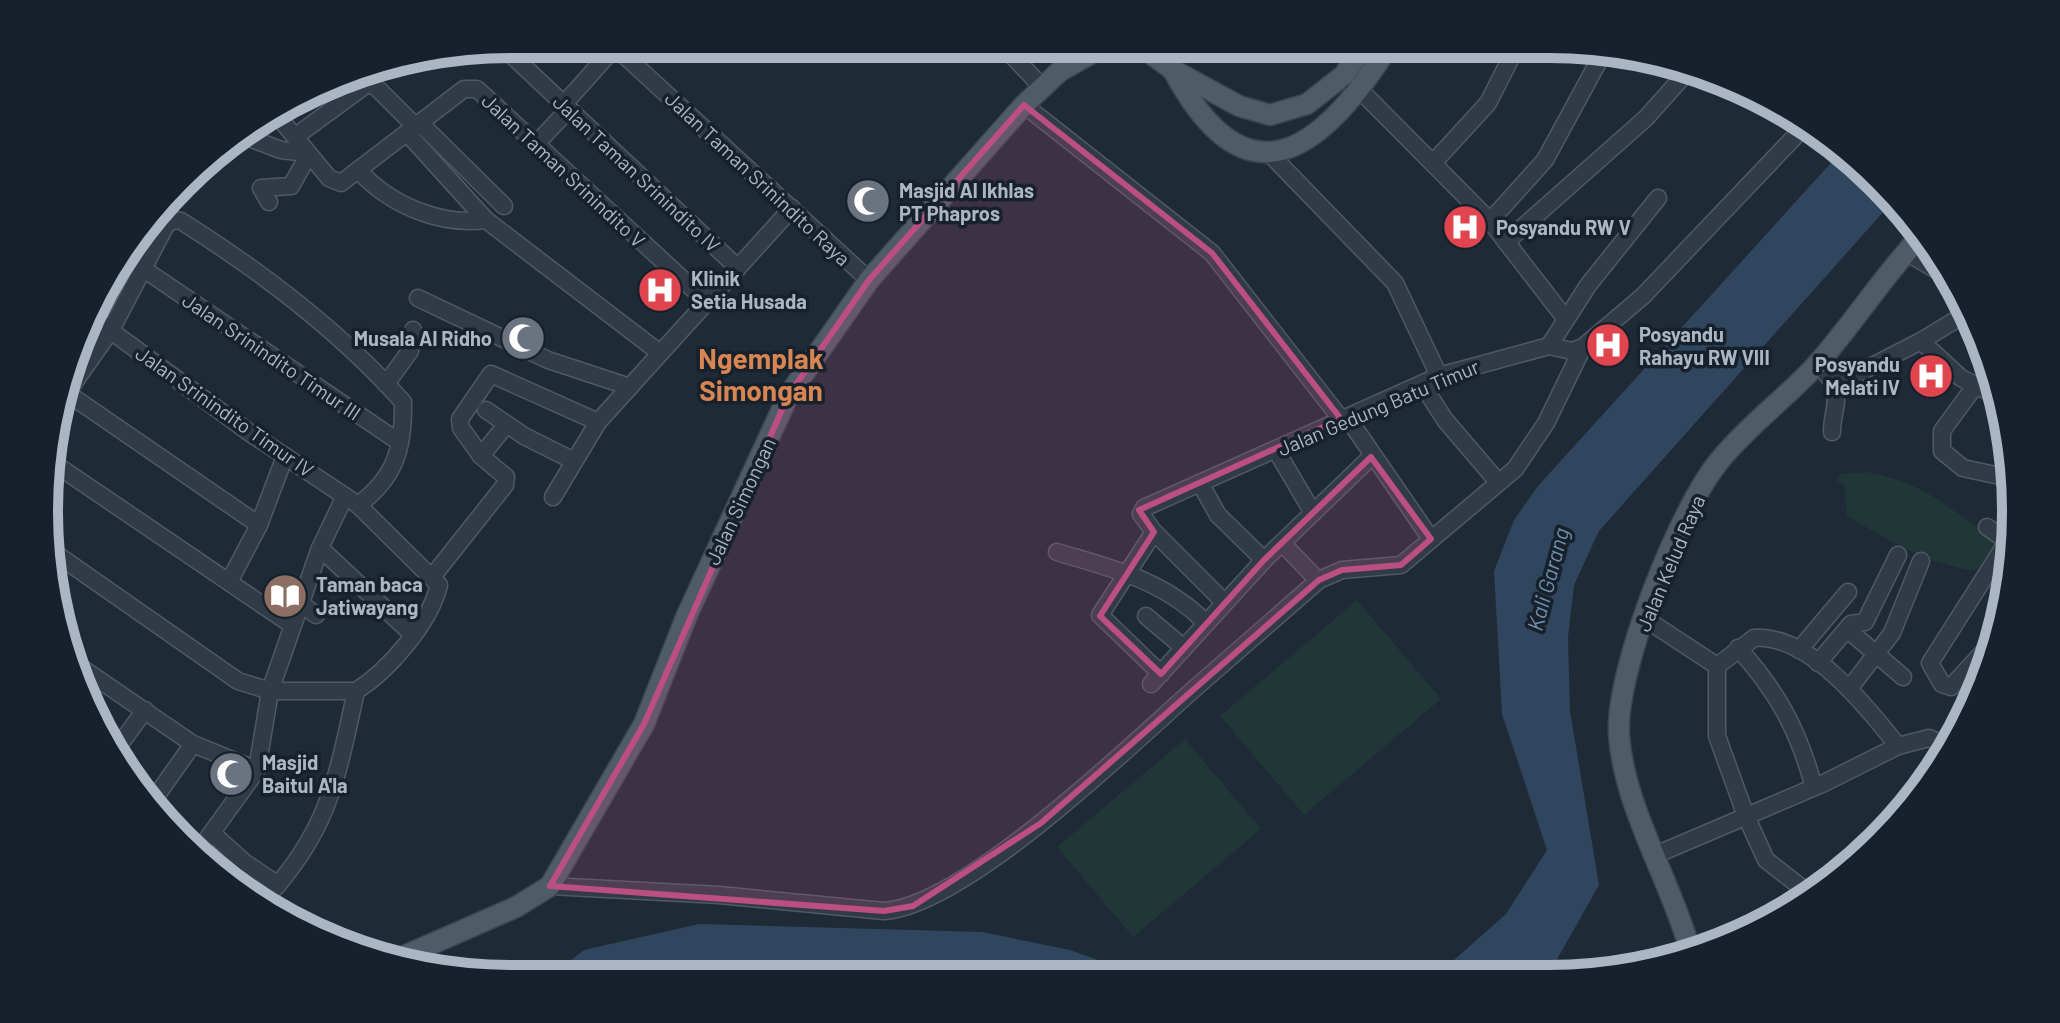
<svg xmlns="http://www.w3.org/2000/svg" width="2060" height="1023" font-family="Barlow,sans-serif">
<rect width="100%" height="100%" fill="#1e2a36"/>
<g fill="#203637">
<path d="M 1868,472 C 1933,486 1947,509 2000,543 L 1986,563 L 1973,571 C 1924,562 1889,541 1847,516 L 1844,485 L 1837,482 L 1839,474 Z"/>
<path d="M 1357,600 L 1441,699 L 1304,815 L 1220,716 Z"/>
<path d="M 1185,739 L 1261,829 L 1133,937 L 1057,847 Z"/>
</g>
<g fill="#30465e">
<path d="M 1839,154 L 1879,181 L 1893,201 L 1599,531 L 1574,585 L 1568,637 L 1570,711 L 1599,885 L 1552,968 L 1540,975 L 1436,976 L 1506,914 L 1547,850 L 1502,714 L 1494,571 L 1514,520 L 1538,486 Z"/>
<path d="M 699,924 L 982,932 L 1070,950 L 1146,977 L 840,978 L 715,970 L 666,978 L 547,979 L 584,950 Z"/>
</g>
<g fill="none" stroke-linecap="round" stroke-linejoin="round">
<g stroke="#4f5965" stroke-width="19">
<g id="minor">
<path d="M 612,44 L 869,280"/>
<path d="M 1001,44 L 1042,87"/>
<path d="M 502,46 L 738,268"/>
<path d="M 1352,82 L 1490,221 L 1565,318"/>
<path d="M 564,104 L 615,47"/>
<path d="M 1024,105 L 1212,253 L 1341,419"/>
<path d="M 276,114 L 329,178 L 341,183 L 464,89 L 477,89 L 706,301"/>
<path d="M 421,124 L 504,206"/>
<path d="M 239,134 L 281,150 L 306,153"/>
<path d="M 408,134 L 486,220 L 660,353"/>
<path d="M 296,136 L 367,84 L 376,87 L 416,127"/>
<path d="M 537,143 L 569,109"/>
<path d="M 1270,154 L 1395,283 L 1439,376"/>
<path d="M 1434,162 L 1488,103 L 1518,44"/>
<path d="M 360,172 C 391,205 440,226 486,220"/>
<path d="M 269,202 L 261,188 L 291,186 L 308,156"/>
<path d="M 1490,221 L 1545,160 L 1602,55"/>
<path d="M 1506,242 L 1646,118 L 1687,72"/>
<path d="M 1906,252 L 1940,272"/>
<path d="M 145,270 L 399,442"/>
<path d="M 418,298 L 548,360 L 630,387"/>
<path d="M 92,317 L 250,433 L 358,505 L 439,585 C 430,623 388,671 356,691 C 337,778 329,831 265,899"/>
<path d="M 1921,341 L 1961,378 L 1993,394"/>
<path d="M 1549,346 L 1589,284 L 1658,198"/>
<path d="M 1818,363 L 1835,385 L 1921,341 L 1967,313"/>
<path d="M 386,384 L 410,351 L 413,330"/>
<path d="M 1422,384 L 1445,420 L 1498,482"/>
<path d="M 1975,386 L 1942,431 L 1942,451 L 1963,468 L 2009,478"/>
<path d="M 67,393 L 259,525"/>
<path d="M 59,404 L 111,330 L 166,225 L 173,220 L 181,221 C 262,272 339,330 403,402 C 404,448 395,478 358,505"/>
<path d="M 486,410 L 524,436 L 574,461"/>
<path d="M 1347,417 L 1431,539"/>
<path d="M 1832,432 C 1832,414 1839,404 1835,385"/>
<path d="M 1276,450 L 1313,513"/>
<path d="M 481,456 L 461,428 L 460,419 L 491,374 L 598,422"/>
<path d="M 52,462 L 292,625"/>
<path d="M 1200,483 L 1218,515 L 1264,560"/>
<path d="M 553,497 L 598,422 L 792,208"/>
<path d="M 1987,527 L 2010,543"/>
<path d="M 1154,532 L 1100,615 L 1161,674"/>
<path d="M 1282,543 L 1311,573"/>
<path d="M 320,548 L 412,634"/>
<path d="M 49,549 L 238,681 L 270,691 L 356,691"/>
<path d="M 1057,552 C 1113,569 1164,580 1206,623"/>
<path d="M 432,577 L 505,485 L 506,477 L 481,456 L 506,425"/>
<path d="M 229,582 L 259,525 L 285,456"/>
<path d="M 1224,602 L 1154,532 L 1141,514 L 1144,508 L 1439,376 L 1549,346 L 1572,351 L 1583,347 L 1643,296 L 1802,129"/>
<path d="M 300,603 L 316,615"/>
<path d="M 1146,616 L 1184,648"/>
<path d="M 1644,618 L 1717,666 L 1717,736 L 1746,816 L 1766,860 L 1811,895"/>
<path d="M 1847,629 L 1903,677"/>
<path d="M 1989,646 L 1951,687 L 1942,684 L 1930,663 L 2007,542"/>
<path d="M 1738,648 C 1778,692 1798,730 1814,787"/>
<path d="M 1799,650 L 1848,592"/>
<path d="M 1818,663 L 1851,624 L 1865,622 L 1898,555"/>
<path d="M 76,664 L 193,744 L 257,770"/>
<path d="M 1717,666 L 1754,638 C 1810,634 1867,707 1898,746"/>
<path d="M 1151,684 L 1264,560 L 1371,457"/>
<path d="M 1849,689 L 1892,633 L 1921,561"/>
<path d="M 1940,743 L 1956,733"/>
<path d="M 115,751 L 145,710"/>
<path d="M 152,802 L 193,744"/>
<path d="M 212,833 L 244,862 L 278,885"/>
<path d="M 197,853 L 257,770 L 270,691 L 320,548 L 345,496"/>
<path d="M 1653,856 L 1822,784 L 1898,746 L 1929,738 L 1940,743"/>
<path d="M 550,886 L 719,895 L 884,911 C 965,906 1131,745 1194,689 C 1235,653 1277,617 1319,580 L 1342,570 L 1401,565 L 1515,469 L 1546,423 L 1583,347"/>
<path d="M 1821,889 L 1836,869 L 1856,859"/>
</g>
</g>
<g stroke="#3b4550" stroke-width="23">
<g id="major">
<path d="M 1130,44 L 1146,50 L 1173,70 L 1239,106 L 1270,115 L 1307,104 L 1344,75 L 1366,44"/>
<path d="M 1173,70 C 1248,211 1324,149 1390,44"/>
<path d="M 1691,953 C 1672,883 1624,808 1619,735 C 1615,671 1679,509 1720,460 C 1749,424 1789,396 1819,362 C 1854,322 1882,278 1918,239"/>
<path d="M 402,957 L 516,907 L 550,886 L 644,724 L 687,615 L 788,396 L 869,280 L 1024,105 L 1060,71 L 1108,44"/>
</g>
</g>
<use href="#minor" stroke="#313b47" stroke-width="16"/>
<use href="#major" stroke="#4f5b67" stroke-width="20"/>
</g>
<path fill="#ba4f80" fill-opacity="0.2" stroke="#ba4f80" stroke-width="6" stroke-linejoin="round" d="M 1024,105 L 1212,253 L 1341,419 L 1139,510 L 1154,532 L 1100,616 L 1161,674 L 1264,560 L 1371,457 L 1431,539 L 1401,565 L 1342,570 L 1319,580 L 1041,823 L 913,906 L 884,911 L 550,886 L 644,724 L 788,396 L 869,280 Z"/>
<defs>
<g id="mosque-disc" transform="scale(2.3)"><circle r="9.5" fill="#6b7280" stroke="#17212b"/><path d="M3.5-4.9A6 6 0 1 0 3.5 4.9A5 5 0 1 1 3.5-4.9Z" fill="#fff"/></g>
<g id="hospital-disc" transform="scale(2.3)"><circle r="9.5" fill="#e0444e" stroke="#17212b"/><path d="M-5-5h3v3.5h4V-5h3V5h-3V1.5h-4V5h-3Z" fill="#fff"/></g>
<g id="library-disc" transform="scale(2.3)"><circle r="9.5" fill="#8d6e63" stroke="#17212b"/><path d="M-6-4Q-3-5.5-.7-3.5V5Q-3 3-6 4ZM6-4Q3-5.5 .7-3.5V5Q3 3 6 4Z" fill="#fff"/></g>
</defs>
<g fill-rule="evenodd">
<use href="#mosque-disc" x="868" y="201"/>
<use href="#hospital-disc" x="1465" y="227"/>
<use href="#hospital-disc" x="660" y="290"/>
<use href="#mosque-disc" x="523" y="338"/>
<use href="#hospital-disc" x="1608" y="345"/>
<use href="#hospital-disc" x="1931" y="376"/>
<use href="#library-disc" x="285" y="596"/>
<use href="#mosque-disc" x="231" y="774"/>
</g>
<g text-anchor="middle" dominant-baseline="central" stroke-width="7" stroke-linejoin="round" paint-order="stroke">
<g font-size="20" fill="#abb6c4" stroke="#17212b">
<text transform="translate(564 170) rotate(43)">Jalan Taman Srinindito V</text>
<text transform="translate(637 173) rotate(43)">Jalan Taman Srinindito IV</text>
<text transform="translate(758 178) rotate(43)">Jalan Taman Srinindito Raya</text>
<text transform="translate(272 356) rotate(34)">Jalan Srinindito Timur III</text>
<text transform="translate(1378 407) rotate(-23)">Jalan Gedung Batu Timur</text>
<text transform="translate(225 411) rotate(35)">Jalan Srinindito Timur IV</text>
<text transform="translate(740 501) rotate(-65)">Jalan Simongan</text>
<text transform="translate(1670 563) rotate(-67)">Jalan Kelud Raya</text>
</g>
<g font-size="20" font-weight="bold" fill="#abb6c4" stroke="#17212b" text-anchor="start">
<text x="899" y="190">Masjid Al Ikhlas<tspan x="899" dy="23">PT Phapros</tspan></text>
<text x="1496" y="227">Posyandu RW V</text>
<text x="691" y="278">Klinik<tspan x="691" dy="23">Setia Husada</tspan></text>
<text x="1639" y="334">Posyandu<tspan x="1639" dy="23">Rahayu RW VIII</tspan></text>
<text x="492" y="338" text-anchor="end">Musala Al Ridho</text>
<text x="1900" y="364" text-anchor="end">Posyandu<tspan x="1900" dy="23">Melati IV</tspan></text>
<text x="316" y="584">Taman baca<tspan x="316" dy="23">Jatiwayang</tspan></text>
<text x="262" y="762">Masjid<tspan x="262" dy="23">Baitul A'la</tspan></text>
</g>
<g font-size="22" font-style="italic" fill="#728eae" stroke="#17212b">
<text transform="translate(1547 579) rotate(-75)">Kali Garang</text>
</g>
<g font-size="28" font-weight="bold" fill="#d78553" stroke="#17212b">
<text x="761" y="358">Ngemplak<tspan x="761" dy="32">Simongan</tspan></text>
</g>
</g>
<path d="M0 0H2060V1023H0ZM511 58H1549A453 453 0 0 1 2002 511V512A453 453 0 0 1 1549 965H511A453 453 0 0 1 58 512V511A453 453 0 0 1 511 58Z" fill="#17212b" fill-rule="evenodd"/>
<path fill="none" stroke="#abb6c4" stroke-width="10" d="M511 58H1549A453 453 0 0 1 2002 511V512A453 453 0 0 1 1549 965H511A453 453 0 0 1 58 512V511A453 453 0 0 1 511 58Z"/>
</svg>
